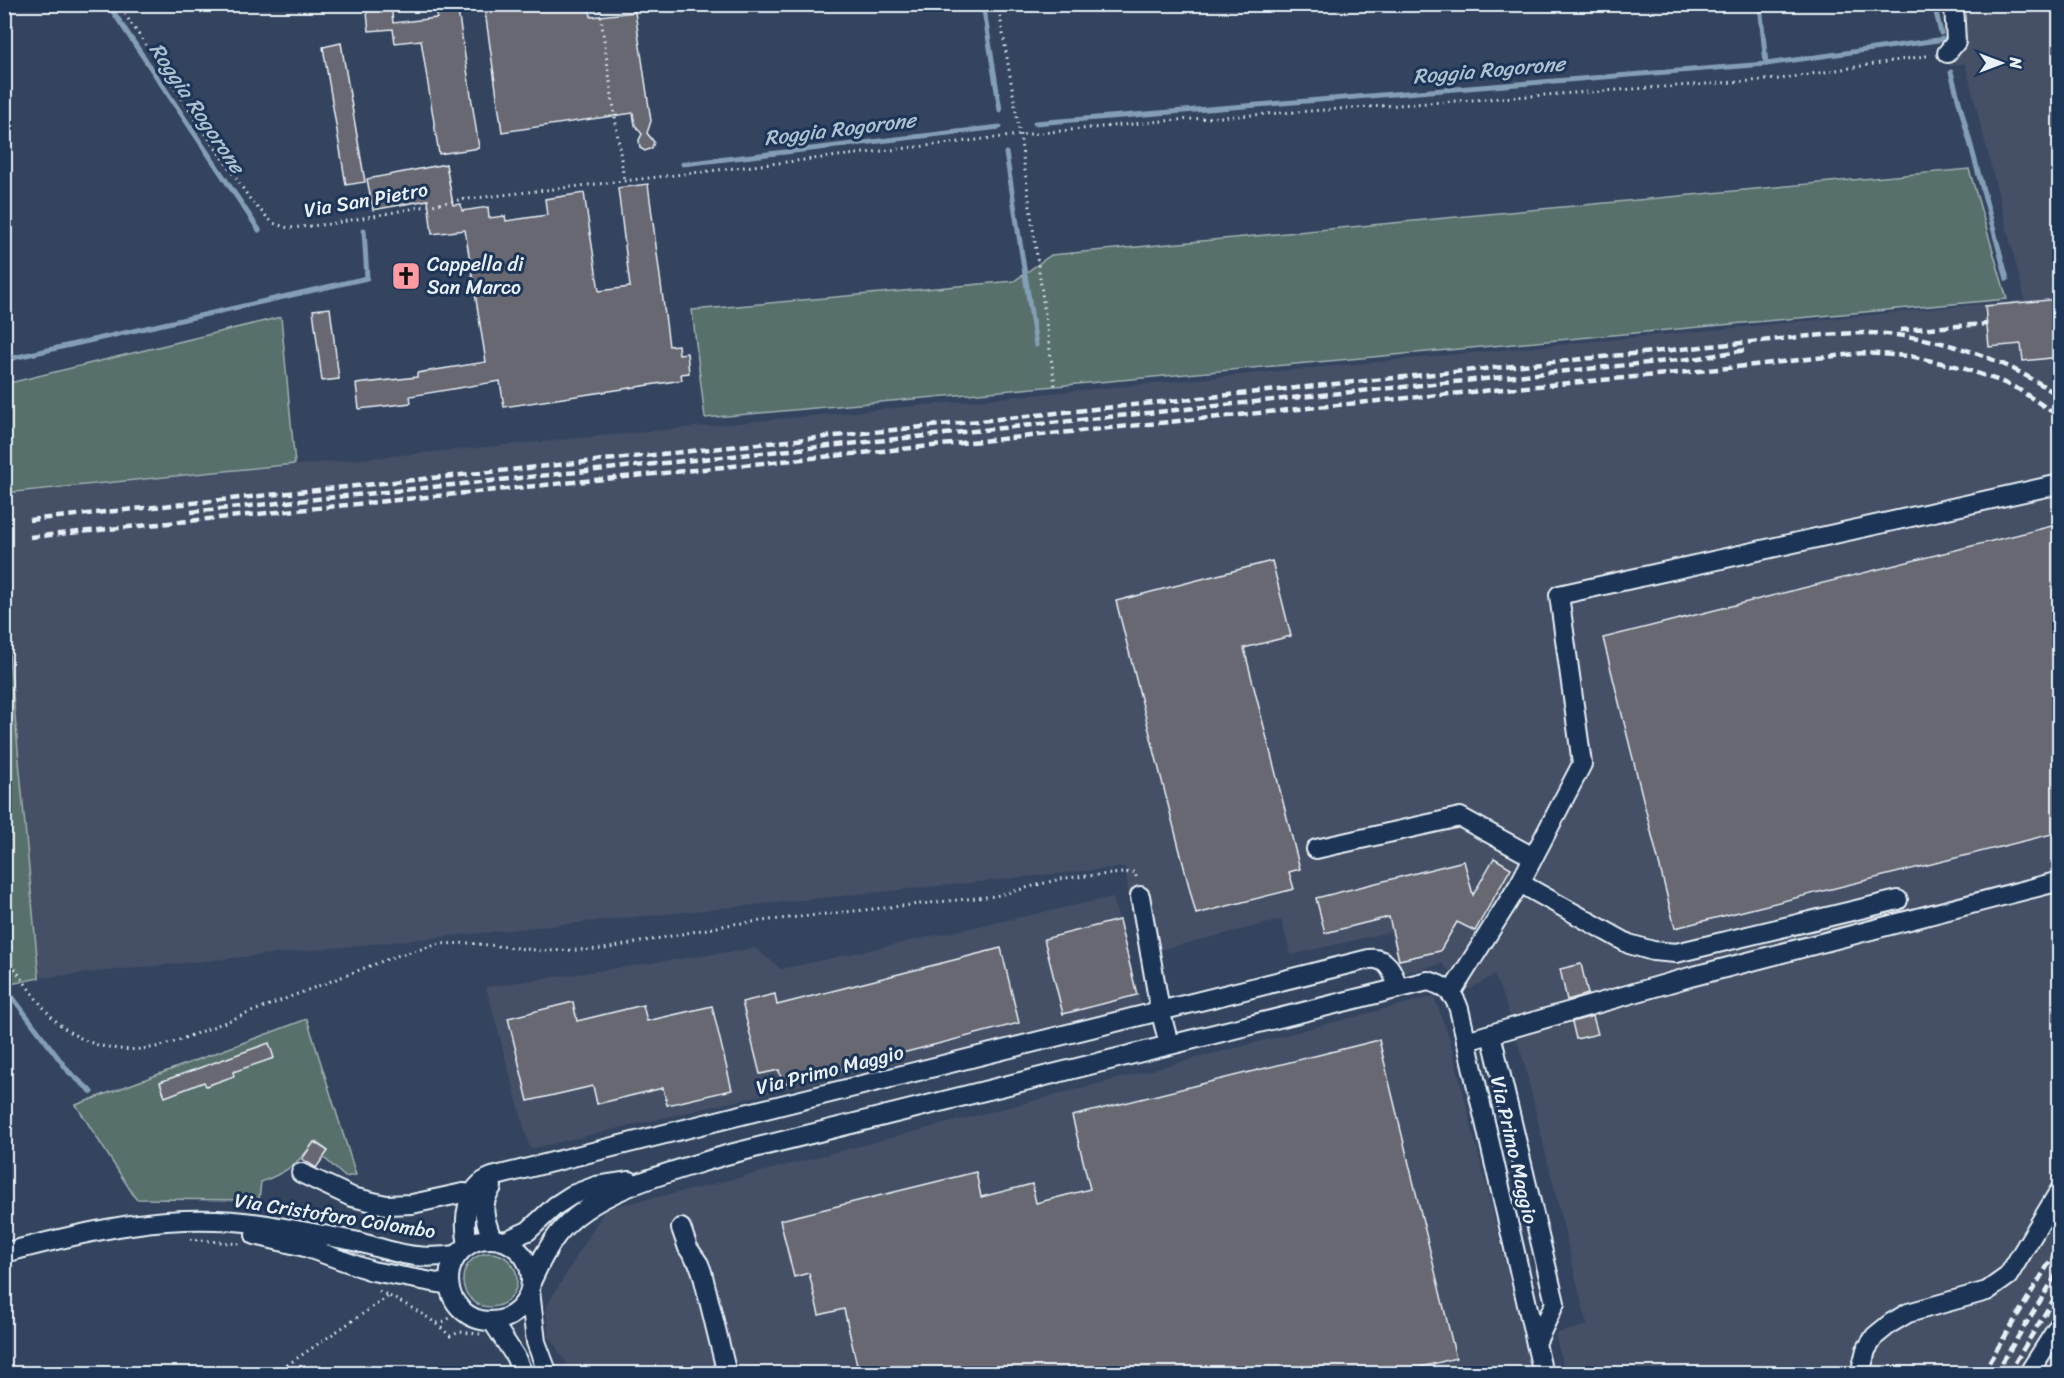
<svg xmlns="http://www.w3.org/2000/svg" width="2064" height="1378" font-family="Sriracha,sans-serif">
<rect width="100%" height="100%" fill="#34445f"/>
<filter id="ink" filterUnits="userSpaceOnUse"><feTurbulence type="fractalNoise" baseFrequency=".0167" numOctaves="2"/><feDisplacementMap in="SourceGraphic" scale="12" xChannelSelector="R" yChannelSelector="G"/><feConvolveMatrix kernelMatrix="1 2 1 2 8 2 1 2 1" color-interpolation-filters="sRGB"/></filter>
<g filter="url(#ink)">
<g fill="#444f65">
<path d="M 1947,5 L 2059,5 L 2059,1373 L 1565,1373 L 1555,1334 L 1587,1325 L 1524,1063 L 1504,998 L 1494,975 L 1469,990 L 1442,964 L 1401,974 L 1390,932 L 1291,955 L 1281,920 L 1160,950 L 1150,895 L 1129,898 L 1125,867 L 39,978 L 5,608 L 4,493 L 2025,300 L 1965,63 L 1951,66 L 1947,53 Z"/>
<path d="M 1113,897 L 1142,1007 L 530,1149 L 486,987 L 755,948 L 781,969 Z"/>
<path d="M 1434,996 L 1450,1040 L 1533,1373 L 573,1373 L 549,1337 L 546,1307 L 606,1208 L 699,1188 Z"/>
</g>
<g fill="#58706c" stroke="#a0b0b2" stroke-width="1.5">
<path d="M 1969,169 L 2007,299 L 705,418 L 692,310 L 1014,281 L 1051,255 Z"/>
<path d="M 281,317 L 295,464 L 5,493 L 5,384 Z"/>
<path d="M 5,608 L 39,978 L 11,984 L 4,974 Z"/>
<path d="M 307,1019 L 356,1175 L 345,1177 L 323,1157 L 328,1151 L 315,1141 C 298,1164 287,1172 261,1182 L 259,1200 L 136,1199 L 76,1105 Z"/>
<circle cx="490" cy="1280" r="27"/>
</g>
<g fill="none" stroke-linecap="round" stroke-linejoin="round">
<g stroke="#849fb5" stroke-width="5">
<path d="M 108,4 L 259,230"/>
<path d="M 983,4 L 1000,110"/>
<path d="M 1760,4 L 1766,64"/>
<path d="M 1934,4 L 1941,33"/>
<path d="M 1951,72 L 2007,279"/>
<path d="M 1035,123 L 1766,64 L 1945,39"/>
<path d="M 1006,153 L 1036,345"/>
<path d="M 683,164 L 1000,127"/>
<path d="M 4,360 L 367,278 L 364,230"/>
<path d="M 4,986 L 69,1072 L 92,1092"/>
</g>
</g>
<g fill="#686872" stroke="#e8f1f8" stroke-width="1.5">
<path d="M 366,4 L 391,4 L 393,23 L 437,18 L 436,4 L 457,4 L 479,148 L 439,154 L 421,40 L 395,43 L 393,29 L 369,31 Z"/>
<path d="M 484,4 L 589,4 L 591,17 L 635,12 L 651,121 L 647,133 L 654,142 L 652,148 L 645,151 L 640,148 L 639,140 L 642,134 L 635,125 L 633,113 L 502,132 Z"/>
<path d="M 341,43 L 365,182 L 346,185 L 323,47 Z"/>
<path d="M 446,164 L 453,205 L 461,204 L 462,211 L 488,207 L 489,218 L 505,216 L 506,221 L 547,215 L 545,199 L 584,193 L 599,291 L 630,287 L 618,188 L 648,184 L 669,346 L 678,345 L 679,354 L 687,353 L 689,373 L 681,374 L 682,380 L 504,407 L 500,381 L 410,396 L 411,403 L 359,409 L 356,384 L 417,377 L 417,373 L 486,362 L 465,230 L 432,234 L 428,200 L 373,210 L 367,179 Z"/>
<path d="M 2059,299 L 2060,357 L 2023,361 L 2021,344 L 1989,347 L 1985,306 Z"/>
<path d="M 330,308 L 339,379 L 322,381 L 313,310 Z"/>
<path d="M 2060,524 L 2060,832 L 1675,928 L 1603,638 Z"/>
<path d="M 1272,561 L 1291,636 L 1244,648 L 1300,869 L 1289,872 L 1294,889 L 1196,914 L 1116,601 Z"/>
<path d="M 1494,858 L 1511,868 L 1480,922 L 1475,931 L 1457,922 L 1440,951 L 1399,960 L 1389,917 L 1325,933 L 1316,898 L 1464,861 L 1473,895 Z"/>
<path d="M 1119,920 L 1137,995 L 1063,1014 L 1044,939 Z"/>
<path d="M 1001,948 L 1019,1023 L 782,1084 L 779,1070 L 760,1074 L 742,1002 L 775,994 L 777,1005 Z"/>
<path d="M 1581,964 L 1588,994 L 1567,1000 L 1560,969 Z"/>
<path d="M 573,1002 L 577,1021 L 643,1005 L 647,1021 L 712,1006 L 732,1090 L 667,1105 L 663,1088 L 597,1104 L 593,1086 L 528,1101 L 508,1018 Z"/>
<path d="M 1593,1016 L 1598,1034 L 1576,1039 L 1572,1022 Z"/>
<path d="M 1379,1040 L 1456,1358 L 1394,1374 L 859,1374 L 844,1309 L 819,1315 L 809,1273 L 794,1277 L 780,1220 L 976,1172 L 981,1197 L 1032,1184 L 1036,1203 L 1090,1189 L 1072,1116 Z"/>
<path d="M 269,1043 L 274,1058 L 233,1072 L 234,1076 L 206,1086 L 204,1082 L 165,1097 L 160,1082 Z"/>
<path d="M 314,1142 L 328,1151 L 316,1168 L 302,1159 Z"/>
</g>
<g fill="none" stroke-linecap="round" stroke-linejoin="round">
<g stroke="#e8f1f8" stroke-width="22">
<g id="minor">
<path d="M 1947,53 L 1956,42 L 1954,4"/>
<path d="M 1316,849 L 1460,817 L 1533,857"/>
<path d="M 1520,883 L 1629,944 L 1653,951 L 1676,953 L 1898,900"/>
<path d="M 1140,896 L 1160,1010 L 1169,1044"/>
<path d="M 1451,993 L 1520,883 L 1582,764 L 1559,595 L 2060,484"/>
<path d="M 1491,1034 L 1555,1303 L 1536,1343"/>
<path d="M 1466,1041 L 1690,977 L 2060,881"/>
<path d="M 301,1173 L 352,1197 L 386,1205 L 412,1204 L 463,1193 L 486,1196"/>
<path d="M 492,1187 C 479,1205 485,1220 492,1239"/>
<path d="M 681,1228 L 688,1248 L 699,1264 L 702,1272 L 727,1374"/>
<path d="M 255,1235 L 305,1247 L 372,1271 L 449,1285"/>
<circle cx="490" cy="1280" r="41"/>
<path d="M 505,1241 L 528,1231 L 555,1206 L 572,1195 L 596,1186 L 630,1181"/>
<path d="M 468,1245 C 463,1221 465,1187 492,1177 L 1369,959 C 1388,957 1393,972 1398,987"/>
<path d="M 4,1253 C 91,1230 170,1211 260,1224 C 292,1229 323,1235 354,1241 C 375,1246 395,1254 416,1256 C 430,1258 444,1256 457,1255"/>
<path d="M 531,1282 C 539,1265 546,1249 558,1234 C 595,1189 672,1172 726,1155 L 1428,981 C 1444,985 1454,993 1459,1009 L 1543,1374"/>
<path d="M 530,1291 L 536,1342 L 548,1374"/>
<path d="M 492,1321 L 515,1356 L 523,1374"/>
<path d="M 1860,1374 L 1866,1350 L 1875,1336 L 1891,1323 L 1908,1313 L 1987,1291 L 2008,1276 L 2060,1190"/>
<path d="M 2028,1374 L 2060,1324"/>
</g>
</g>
<g stroke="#e8f1f8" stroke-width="3" stroke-dasharray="1.5 4.5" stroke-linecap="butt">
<path d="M 118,4 L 252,202 L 273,223 L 288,228 L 301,227 L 330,224 L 459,200 L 1020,135 L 1163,121 L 1780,79 L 1931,55"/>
<path d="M 599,4 L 624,180"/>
<path d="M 998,4 L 1020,135 L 1055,386"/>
<path d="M 4,954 C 21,976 36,1002 56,1021 C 88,1051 133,1056 174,1042 L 393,957 L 439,944 L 469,943 L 545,951 L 604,949 L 733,924 L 995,896 L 1064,878 L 1135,872 L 1137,880"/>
<path d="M 190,1239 L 240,1244"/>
<path d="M 379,1291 C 405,1304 429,1315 450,1336 L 460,1332 L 480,1334"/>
<path d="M 437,1323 L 445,1321 L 462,1310"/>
<path d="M 295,1374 L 287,1365 L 389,1296"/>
</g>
<use href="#minor" stroke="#1d3557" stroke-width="18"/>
<g stroke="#e8f1f8" stroke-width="4.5" stroke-dasharray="9 4.5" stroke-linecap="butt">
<path d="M 1900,330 L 1987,324"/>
<path d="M 191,512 L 1331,394 L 1699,358 L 1745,350"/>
<path d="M 29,520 L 1325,385 L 1810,336 C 1828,335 1847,333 1865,333 C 1934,334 2004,357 2060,397"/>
<path d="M 30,537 L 1407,398 L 1699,371 L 1863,353 L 1910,356 L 1959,367 L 2000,381 L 2018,389 L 2060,417"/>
<path d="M 1982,1374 L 2060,1245"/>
<path d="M 1995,1374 L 2060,1269"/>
<path d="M 2008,1374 L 2060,1289"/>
</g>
</g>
</g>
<defs>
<g id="church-square" transform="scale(1.5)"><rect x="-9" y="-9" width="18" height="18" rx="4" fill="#ff9aa2" stroke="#1d3557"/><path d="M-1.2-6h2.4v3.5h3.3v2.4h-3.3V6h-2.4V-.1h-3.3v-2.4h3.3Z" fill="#111"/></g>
</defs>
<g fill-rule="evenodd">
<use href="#church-square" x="406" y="276"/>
</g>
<g text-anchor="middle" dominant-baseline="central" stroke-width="6" stroke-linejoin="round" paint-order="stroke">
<g font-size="20" fill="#e8f1f8" stroke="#1d3557">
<text transform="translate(366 200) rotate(-10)">Via San Pietro</text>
<text transform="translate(830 1070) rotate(-14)">Via Primo Maggio</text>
<text transform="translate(1514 1150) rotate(77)">Via Primo Maggio</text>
<text transform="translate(335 1216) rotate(9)">Via Cristoforo Colombo</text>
</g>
<g font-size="20" fill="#e8f1f8" stroke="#1d3557" text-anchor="start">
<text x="427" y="264">Cappella di<tspan x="427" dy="23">San Marco</tspan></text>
</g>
<g font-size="21" font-style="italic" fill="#aec1d1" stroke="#1d3557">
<text transform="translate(1489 70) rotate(-5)">Roggia Rogorone</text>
<text transform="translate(197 108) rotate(56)">Roggia Rogorone</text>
<text transform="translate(840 129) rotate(-7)">Roggia Rogorone</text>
</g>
</g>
<rect width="2064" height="1378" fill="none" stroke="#1d3557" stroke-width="24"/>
<rect x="12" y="12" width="2040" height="1354" fill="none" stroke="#e8f1f8" stroke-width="2" filter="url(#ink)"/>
<g transform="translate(2001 63) rotate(90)" stroke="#1d3557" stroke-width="4.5" paint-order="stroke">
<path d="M0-4.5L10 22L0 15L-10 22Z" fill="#e8f1f8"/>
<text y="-9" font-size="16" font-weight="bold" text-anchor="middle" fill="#e8f1f8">N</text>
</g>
</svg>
